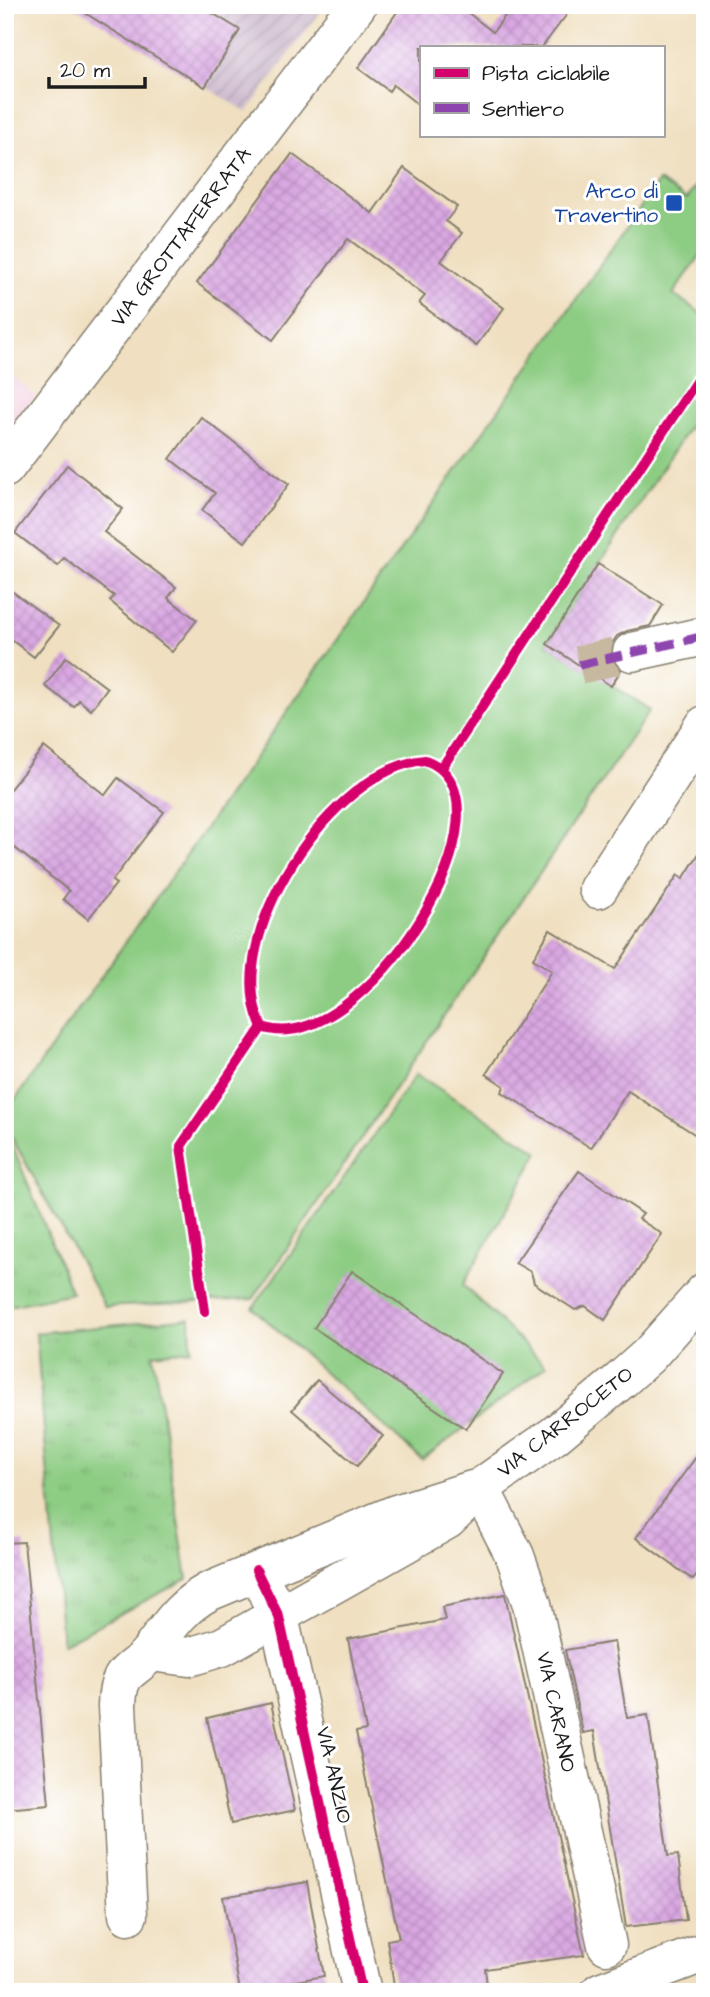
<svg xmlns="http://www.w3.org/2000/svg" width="710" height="1997" font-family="'Architects Daughter',sans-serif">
<defs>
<pattern id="industrial-furrows" width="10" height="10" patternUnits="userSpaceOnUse" patternTransform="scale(1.75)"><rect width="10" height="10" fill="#cfbdcf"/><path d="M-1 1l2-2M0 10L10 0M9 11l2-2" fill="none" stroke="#b1a2b1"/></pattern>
<pattern id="grass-tufts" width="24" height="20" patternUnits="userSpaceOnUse" patternTransform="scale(1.75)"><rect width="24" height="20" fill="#8dcc83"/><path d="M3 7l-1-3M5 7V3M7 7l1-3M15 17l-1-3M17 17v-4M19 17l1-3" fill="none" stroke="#79af71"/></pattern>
<pattern id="building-cross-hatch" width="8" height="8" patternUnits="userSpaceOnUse" patternTransform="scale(1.75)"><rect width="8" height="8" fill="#d9a7e2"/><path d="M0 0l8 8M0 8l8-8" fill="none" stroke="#ba8fc1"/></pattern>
</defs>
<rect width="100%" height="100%" fill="#fff"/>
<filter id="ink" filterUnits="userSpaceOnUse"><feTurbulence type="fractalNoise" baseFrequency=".0143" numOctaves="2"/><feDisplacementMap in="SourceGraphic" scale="14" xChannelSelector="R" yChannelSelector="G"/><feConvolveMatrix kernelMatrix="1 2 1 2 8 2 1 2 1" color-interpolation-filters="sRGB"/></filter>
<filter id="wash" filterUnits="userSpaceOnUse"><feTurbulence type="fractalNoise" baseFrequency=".00686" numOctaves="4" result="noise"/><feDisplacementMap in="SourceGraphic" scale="28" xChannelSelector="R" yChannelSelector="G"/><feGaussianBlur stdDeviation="1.57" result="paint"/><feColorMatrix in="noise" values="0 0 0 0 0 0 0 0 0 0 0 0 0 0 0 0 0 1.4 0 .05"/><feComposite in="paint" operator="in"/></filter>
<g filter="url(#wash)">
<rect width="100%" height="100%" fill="#f0e0c1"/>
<path fill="#f2cfe0" d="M 5,370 L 36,396 L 5,436 Z"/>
<path fill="url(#industrial-furrows)" d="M 107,5 L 325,5 L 247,112 L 97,20 Z"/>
<g fill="url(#grass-tufts)" stroke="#547450" stroke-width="2">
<path d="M 5,1127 L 72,1293 L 5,1307 Z"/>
<path d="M 190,1318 L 191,1350 L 153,1354 L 187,1579 L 62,1644 L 36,1333 Z"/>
<path d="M 324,1976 L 328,1992 L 259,1992 Z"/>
</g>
<g fill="#8dcc83" stroke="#547450" stroke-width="2">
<path d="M 705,173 L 705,249 L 673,294 L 705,316 L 705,403 L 547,644 L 650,710 L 253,1299 L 105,1307 L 5,1125 L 5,1114 L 659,181 L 687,199 Z"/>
<path d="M 416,1074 L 539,1152 L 463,1285 L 546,1366 L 422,1460 L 253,1308 Z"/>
</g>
<g id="blocks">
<g fill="url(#building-cross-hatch)">
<path d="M 72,5 L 199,5 L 240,30 L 205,87 Z"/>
<path d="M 402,5 L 458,5 L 493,32 L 513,5 L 574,5 L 542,47 L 421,47 L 421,107 L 393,85 L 389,91 L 358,68 Z"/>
<path d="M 292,154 L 372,213 L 404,168 L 457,207 L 446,221 L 462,233 L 441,261 L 504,308 L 476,346 L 419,303 L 425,296 L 348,239 L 273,340 L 197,283 Z"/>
<path d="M 201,417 L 289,484 L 245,542 L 202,510 L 215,493 L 170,459 Z"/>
<path d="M 67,465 L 123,509 L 104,532 L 176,587 L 168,598 L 197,620 L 172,652 L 110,601 L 114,596 L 64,558 L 58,566 L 15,533 Z"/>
<path d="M 598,564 L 663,605 L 650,626 L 627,631 L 617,636 L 611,645 L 611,657 L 621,670 L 611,686 L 547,644 Z"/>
<path d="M 5,586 L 59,626 L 34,657 L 5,635 Z"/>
<path d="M 66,657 L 107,688 L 91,710 L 79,700 L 74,707 L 45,686 Z"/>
<path d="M 44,747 L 105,795 L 118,778 L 164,812 L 112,881 L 116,884 L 88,919 L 63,899 L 69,891 L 5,840 L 5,795 Z"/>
<path d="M 705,844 L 705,1141 L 628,1091 L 591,1148 L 502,1092 L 504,1086 L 486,1074 L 552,971 L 533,959 L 550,930 L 615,969 L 678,875 L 683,879 Z"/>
<path d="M 579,1171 L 643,1214 L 639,1219 L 662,1234 L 605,1320 L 585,1306 L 575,1310 L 534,1283 L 531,1272 L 515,1263 Z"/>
<path d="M 352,1271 L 503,1374 L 466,1429 L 314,1328 Z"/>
<path d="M 317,1380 L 383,1436 L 357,1466 L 292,1410 Z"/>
<path d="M 705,1445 L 705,1565 L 693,1580 L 636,1538 Z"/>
<path d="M 24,1542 L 49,1805 L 5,1809 L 5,1543 Z"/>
<path d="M 505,1594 L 584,1955 L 485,1969 L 488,1992 L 395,1992 L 387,1940 L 399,1938 L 356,1732 L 366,1730 L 348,1639 L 445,1620 L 442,1607 Z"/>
<path d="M 614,1642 L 627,1718 L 648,1715 L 668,1856 L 678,1855 L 686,1920 L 626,1927 L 594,1731 L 583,1733 L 565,1650 Z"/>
<path d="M 271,1703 L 295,1810 L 231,1824 L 207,1718 Z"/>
<path d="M 307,1882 L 324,1976 L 240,1991 L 223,1897 Z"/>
</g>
</g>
</g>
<g filter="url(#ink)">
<use href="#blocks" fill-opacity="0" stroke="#867e6e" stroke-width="2"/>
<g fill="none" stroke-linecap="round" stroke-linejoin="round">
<path stroke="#c6b9a0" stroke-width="38" stroke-dasharray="38 19" stroke-linecap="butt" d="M 579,665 L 632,652"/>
<g stroke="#867e6e" stroke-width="41">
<g id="minor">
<path d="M 5,468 L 357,5"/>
<path d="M 632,652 L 705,636"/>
<path d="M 598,889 L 705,725"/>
<path d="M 480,1488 L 515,1556 L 532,1604 L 607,1945"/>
<path d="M 268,1594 L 279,1617 L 362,1992"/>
<path d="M 151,1652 L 189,1657 L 222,1647 L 447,1520 L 480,1488 L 555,1435 L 621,1380 L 649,1355 L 705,1292"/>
<path d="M 128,1915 L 117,1706 C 118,1664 135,1674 152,1649 C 170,1625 181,1607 208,1592 L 396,1514 L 472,1490"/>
<path d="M 600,1992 L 705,1952"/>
</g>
</g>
<use href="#minor" stroke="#fff" stroke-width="38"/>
<path stroke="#8e44ad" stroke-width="9" stroke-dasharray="18 9" stroke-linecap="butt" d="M 579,665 L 705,636"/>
<g stroke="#fff" stroke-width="15">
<g id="cycleway">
<path d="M 425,760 C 529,797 362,1063 262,1027 C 218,939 333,768 425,760 Z"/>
<path d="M 443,766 L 705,368"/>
<path d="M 205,1311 L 181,1146 L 262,1027"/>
<path d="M 256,1570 L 279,1617 L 362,1992"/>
</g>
</g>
<use href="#cycleway" stroke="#d6006c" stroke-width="10"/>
</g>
</g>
<rect fill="#1a4fb4" stroke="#fff" stroke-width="2.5" x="665" y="194" width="18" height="18" rx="3.5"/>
<g text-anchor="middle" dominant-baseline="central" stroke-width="6" stroke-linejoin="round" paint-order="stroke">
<g font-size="21" fill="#164399" stroke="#fff" text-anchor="end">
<text x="658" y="191">Arco di<tspan x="658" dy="24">Travertino</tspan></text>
</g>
<g font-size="21" fill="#1c1c1c" stroke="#fff">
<text transform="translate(181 237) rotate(-53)">VIA GROTTAFERRATA</text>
<text transform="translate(565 1422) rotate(-38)">VIA CARROCETO</text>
<text transform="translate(556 1712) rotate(78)">VIA CARANO</text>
<text transform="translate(334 1775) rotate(77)">VIA ANZIO</text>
</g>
</g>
<rect width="710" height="1997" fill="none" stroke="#fff" stroke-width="28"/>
<rect x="420" y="46" width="245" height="91" fill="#ffffff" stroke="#a4a4a4" stroke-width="2"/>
<rect x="434" y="68" width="35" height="10" fill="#d6006c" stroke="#a4a4a4" stroke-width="2"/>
<text x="482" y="80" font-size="21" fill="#1c1c1c">Pista ciclabile</text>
<rect x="434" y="103" width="35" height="10" fill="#8e44ad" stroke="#a4a4a4" stroke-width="2"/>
<text x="482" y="116" font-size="21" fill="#1c1c1c">Sentiero</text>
<path d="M49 77v10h96v-10" fill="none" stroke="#1c1c1c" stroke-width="3.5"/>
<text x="60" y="77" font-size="21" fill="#1c1c1c" stroke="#ffffff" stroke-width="5" paint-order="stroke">20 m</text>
</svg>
